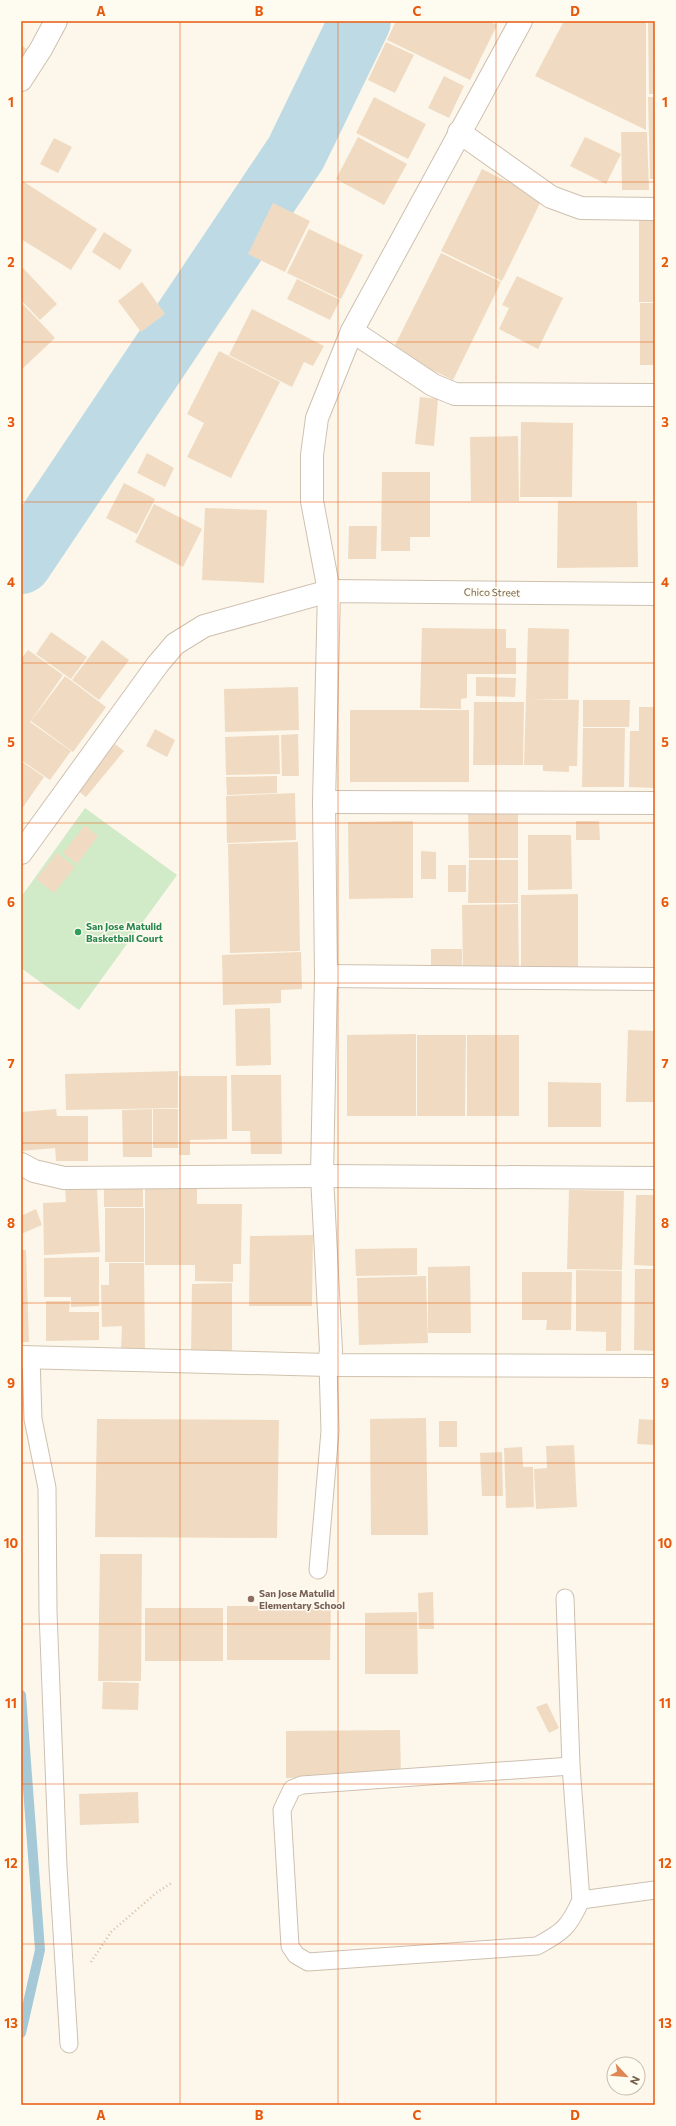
<svg xmlns="http://www.w3.org/2000/svg" width="676" height="2126" font-family="Commissioner,sans-serif">
<rect width="100%" height="100%" fill="#fcf7ea"/>
<path fill="#d1eac8" d="M 85,808 L 177,875 L 79,1010 L 21,968 L 21,897 Z"/>
<g fill="none" stroke-linecap="round" stroke-linejoin="round">
<path stroke="#a5c9d7" stroke-width="10" d="M 21,1695 L 40,1950 L 21,2033"/>
<path stroke="#bedbe5" stroke-width="62" d="M 21,563 L 296,153 L 360,21"/>
</g>
<g fill="#f0dbc2">
<path d="M 396,21 L 488,21 L 497,25 L 470,80 L 387,40 Z"/>
<path d="M 564,21 L 642,21 L 646,23 L 646,130 L 535,76 Z"/>
<path d="M 648,23 L 655,23 L 655,94 L 649,94 Z"/>
<path d="M 386,42 L 414,55 L 395,93 L 368,80 Z"/>
<path d="M 21,45 L 34,54 L 21,74 Z"/>
<path d="M 444,76 L 464,86 L 449,118 L 428,108 Z"/>
<path d="M 374,97 L 426,124 L 408,159 L 356,133 Z"/>
<path d="M 648,97 L 655,97 L 655,179 L 650,179 Z"/>
<path d="M 621,132 L 647,132 L 649,190 L 622,190 Z"/>
<path d="M 358,137 L 407,164 L 384,205 L 336,179 Z"/>
<path d="M 585,137 L 621,154 L 606,184 L 570,166 Z"/>
<path d="M 54,138 L 72,147 L 58,173 L 40,164 Z"/>
<path d="M 482,169 L 542,199 L 502,281 L 441,251 Z"/>
<path d="M 21,180 L 97,229 L 71,270 L 21,239 Z"/>
<path d="M 273,203 L 310,221 L 285,272 L 248,254 Z"/>
<path d="M 655,219 L 655,302 L 639,302 L 639,220 Z"/>
<path d="M 309,229 L 363,255 L 341,299 L 287,273 Z"/>
<path d="M 104,232 L 132,250 L 120,270 L 92,252 Z"/>
<path d="M 441,253 L 501,282 L 453,380 L 392,351 Z"/>
<path d="M 23,268 L 57,304 L 40,320 L 21,300 L 21,270 Z"/>
<path d="M 517,276 L 563,298 L 538,349 L 499,329 L 509,308 L 502,305 Z"/>
<path d="M 297,279 L 340,300 L 330,320 L 287,299 Z"/>
<path d="M 142,282 L 165,314 L 141,332 L 118,301 Z"/>
<path d="M 21,302 L 55,338 L 21,370 Z"/>
<rect x="640" y="303" width="15" height="62"/>
<path d="M 252,309 L 324,346 L 313,366 L 304,362 L 292,387 L 229,355 Z"/>
<path d="M 219,351 L 280,382 L 231,478 L 187,457 L 204,423 L 187,414 Z"/>
<path d="M 420,397 L 438,399 L 434,446 L 415,444 Z"/>
<path d="M 521,422 L 573,423 L 572,497 L 520,497 Z"/>
<path d="M 518,436 L 519,501 L 471,501 L 470,437 Z"/>
<path d="M 147,453 L 174,468 L 165,487 L 137,473 Z"/>
<path d="M 382,472 L 430,472 L 430,537 L 410,537 L 410,551 L 381,551 Z"/>
<path d="M 124,483 L 155,499 L 137,534 L 106,518 Z"/>
<path d="M 558,501 L 637,501 L 638,567 L 557,568 Z"/>
<path d="M 154,504 L 202,529 L 183,567 L 135,542 Z"/>
<path d="M 205,508 L 267,510 L 264,583 L 202,580 Z"/>
<path d="M 349,526 L 377,526 L 376,559 L 348,559 Z"/>
<path d="M 422,628 L 506,629 L 506,648 L 516,648 L 516,674 L 467,674 L 467,698 L 461,699 L 461,709 L 420,708 Z"/>
<path d="M 528,628 L 569,629 L 568,699 L 529,699 L 579,700 L 577,766 L 569,766 L 569,772 L 543,771 L 543,765 L 524,765 Z"/>
<path d="M 51,632 L 87,657 L 71,679 L 36,654 Z"/>
<path d="M 102,640 L 129,660 L 99,700 L 72,680 Z"/>
<path d="M 28,650 L 63,675 L 30,722 L 71,751 L 50,780 L 21,760 L 21,659 Z"/>
<path d="M 65,676 L 106,707 L 73,752 L 31,721 Z"/>
<path d="M 476,677 L 516,678 L 515,697 L 476,696 Z"/>
<path d="M 298,687 L 299,730 L 225,732 L 224,689 Z"/>
<path d="M 583,700 L 630,700 L 629,727 L 583,727 Z"/>
<path d="M 474,702 L 524,702 L 523,765 L 473,765 Z"/>
<path d="M 639,707 L 655,707 L 655,788 L 629,787 L 630,731 L 639,731 Z"/>
<rect x="350" y="710" width="119" height="72"/>
<path d="M 583,728 L 625,728 L 624,787 L 582,787 Z"/>
<path d="M 155,729 L 175,740 L 167,757 L 146,746 Z"/>
<path d="M 298,734 L 299,776 L 282,776 L 281,735 Z"/>
<path d="M 279,735 L 280,774 L 226,775 L 225,737 Z"/>
<path d="M 115,744 L 124,751 L 86,797 L 77,790 Z"/>
<path d="M 21,761 L 44,777 L 21,810 Z"/>
<path d="M 277,776 L 277,793 L 227,795 L 226,777 Z"/>
<path d="M 295,793 L 296,840 L 227,843 L 226,796 Z"/>
<path d="M 468,809 L 518,809 L 518,858 L 469,858 Z"/>
<path d="M 413,821 L 413,898 L 349,899 L 348,822 Z"/>
<path d="M 576,821 L 599,821 L 600,840 L 576,840 Z"/>
<path d="M 85,825 L 98,836 L 77,864 L 63,853 Z"/>
<path d="M 528,835 L 571,835 L 572,889 L 528,890 Z"/>
<path d="M 298,842 L 300,951 L 230,953 L 228,844 Z"/>
<path d="M 421,851 L 436,852 L 436,879 L 421,879 Z"/>
<path d="M 57,853 L 75,867 L 54,893 L 36,879 Z"/>
<path d="M 469,860 L 518,860 L 518,903 L 468,903 Z"/>
<rect x="448" y="865" width="18" height="27"/>
<path d="M 578,894 L 578,971 L 521,972 L 521,895 Z"/>
<path d="M 518,904 L 519,973 L 463,974 L 462,905 Z"/>
<path d="M 431,949 L 462,949 L 462,971 L 431,972 Z"/>
<path d="M 301,952 L 302,989 L 281,990 L 281,1003 L 223,1005 L 222,955 Z"/>
<path d="M 270,1008 L 271,1065 L 236,1066 L 235,1009 Z"/>
<path d="M 628,1030 L 655,1031 L 655,1102 L 626,1102 Z"/>
<path d="M 416,1034 L 416,1116 L 347,1116 L 347,1035 Z"/>
<path d="M 417,1035 L 466,1035 L 465,1116 L 417,1116 Z"/>
<rect x="467" y="1035" width="52" height="81"/>
<path d="M 178,1071 L 178,1108 L 66,1110 L 65,1074 Z"/>
<path d="M 231,1075 L 281,1075 L 282,1154 L 251,1154 L 250,1131 L 232,1131 Z"/>
<path d="M 179,1076 L 227,1076 L 227,1139 L 190,1140 L 190,1155 L 179,1155 Z"/>
<path d="M 548,1082 L 601,1083 L 601,1127 L 548,1127 Z"/>
<path d="M 56,1109 L 57,1116 L 88,1116 L 88,1161 L 56,1161 L 55,1148 L 21,1151 L 21,1112 Z"/>
<path d="M 152,1109 L 152,1157 L 123,1157 L 122,1110 Z"/>
<rect x="153" y="1109" width="25" height="39"/>
<path d="M 143,1185 L 143,1207 L 104,1207 L 104,1186 Z"/>
<path d="M 97,1187 L 100,1252 L 44,1255 L 43,1203 L 66,1202 L 65,1188 Z"/>
<path d="M 145,1187 L 197,1188 L 197,1204 L 242,1204 L 241,1264 L 233,1264 L 233,1282 L 195,1281 L 195,1265 L 145,1265 Z"/>
<path d="M 569,1190 L 624,1191 L 622,1270 L 567,1269 Z"/>
<path d="M 636,1195 L 655,1195 L 655,1266 L 634,1265 Z"/>
<rect x="105" y="1208" width="39" height="54"/>
<path d="M 36,1209 L 42,1225 L 21,1234 L 21,1216 Z"/>
<path d="M 313,1235 L 312,1306 L 249,1306 L 250,1236 Z"/>
<path d="M 417,1248 L 417,1275 L 356,1276 L 355,1249 Z"/>
<path d="M 21,1250 L 26,1250 L 29,1342 L 21,1342 Z"/>
<path d="M 99,1257 L 99,1306 L 71,1307 L 71,1297 L 44,1297 L 44,1258 Z"/>
<path d="M 109,1263 L 144,1263 L 145,1349 L 121,1349 L 122,1326 L 102,1327 L 101,1285 L 109,1285 Z"/>
<path d="M 470,1266 L 471,1333 L 428,1333 L 428,1267 Z"/>
<path d="M 635,1269 L 655,1269 L 655,1351 L 634,1350 Z"/>
<path d="M 576,1270 L 622,1271 L 621,1351 L 606,1351 L 606,1332 L 576,1331 Z"/>
<path d="M 522,1272 L 572,1272 L 571,1330 L 546,1330 L 547,1320 L 522,1320 Z"/>
<path d="M 426,1276 L 428,1343 L 359,1345 L 357,1278 Z"/>
<path d="M 232,1283 L 232,1353 L 191,1354 L 192,1284 Z"/>
<path d="M 46,1301 L 70,1301 L 69,1312 L 99,1312 L 99,1340 L 46,1341 Z"/>
<path d="M 426,1418 L 428,1535 L 371,1535 L 370,1419 Z"/>
<path d="M 97,1419 L 279,1420 L 277,1538 L 95,1537 Z"/>
<path d="M 639,1419 L 655,1420 L 655,1445 L 637,1444 Z"/>
<rect x="439" y="1421" width="18" height="26"/>
<path d="M 574,1445 L 577,1507 L 536,1509 L 534,1469 L 547,1468 L 546,1446 Z"/>
<path d="M 522,1447 L 523,1467 L 533,1467 L 534,1507 L 506,1508 L 504,1448 Z"/>
<path d="M 502,1452 L 503,1496 L 482,1496 L 480,1453 Z"/>
<path d="M 100,1554 L 142,1554 L 141,1681 L 98,1681 Z"/>
<path d="M 433,1592 L 434,1629 L 419,1629 L 418,1593 Z"/>
<path d="M 227,1606 L 331,1606 L 330,1660 L 227,1660 Z"/>
<rect x="145" y="1608" width="78" height="53"/>
<path d="M 417,1612 L 418,1674 L 365,1674 L 365,1613 Z"/>
<path d="M 103,1682 L 139,1683 L 138,1710 L 102,1709 Z"/>
<path d="M 547,1703 L 559,1728 L 549,1733 L 536,1707 Z"/>
<path d="M 400,1730 L 401,1777 L 286,1778 L 286,1731 Z"/>
<path d="M 138,1792 L 139,1823 L 80,1825 L 79,1794 Z"/>
</g>
<g fill="none" stroke-linecap="round" stroke-linejoin="round">
<g stroke="#cec0b0" stroke-width="19">
<g id="lane">
<path d="M 31,1357 L 33,1419 L 47,1488 L 48,1612 L 58,1867 L 69,2044"/>
<path d="M 318,1570 L 330,1431 L 328,1365"/>
<path d="M 565,1598 L 571,1766 L 581,1900"/>
<path d="M 571,1766 L 302,1785 L 292,1789 L 282,1810 L 290,1946 L 296,1955 L 308,1962 L 537,1946 C 563,1932 569,1927 581,1900 L 655,1890"/>
</g>
</g>
<g stroke="#cec0b0" stroke-width="24">
<g id="street">
<path d="M 21,80 L 41,49 L 56,21"/>
<path d="M 459,132 L 551,197 L 581,208 L 655,209"/>
<path d="M 352,331 L 433,385 L 455,394 L 655,395"/>
<path d="M 324,802 L 655,803"/>
<path d="M 21,853 L 158,664 L 175,644 L 204,626 L 329,591 L 655,594"/>
<path d="M 326,976 L 655,979"/>
<path d="M 21,1164 L 34,1171 L 64,1178 L 322,1176 L 655,1178"/>
<path d="M 328,1365 L 331,1351 L 322,1176 L 326,976 L 324,802 L 329,591 L 312,501 L 312,455 L 317,418 L 352,331 L 521,21"/>
</g>
</g>
<g stroke="#d0c2ad" stroke-width="24">
<path id="secondary" d="M 21,1357 L 328,1365 L 655,1366"/>
</g>
<path stroke="#d6bea5" stroke-width="2.5" stroke-dasharray="1 3" stroke-linecap="butt" d="M 91,1962 L 111,1932 L 156,1893 L 173,1882"/>
<use href="#lane" stroke="#fff" stroke-width="17"/>
<use href="#street" stroke="#fff" stroke-width="22"/>
<use href="#secondary" stroke="#fff" stroke-width="22"/>
</g>
<path fill="none" stroke="#e8590c" stroke-width="1" stroke-opacity="0.55" d="M 180,21 L 180,2105M 338,21 L 338,2105M 496,21 L 496,2105M 21,182 L 655,182M 21,342 L 655,342M 21,502 L 655,502M 21,663 L 655,663M 21,823 L 655,823M 21,983 L 655,983M 21,1143 L 655,1143M 21,1303 L 655,1303M 21,1463 L 655,1463M 21,1624 L 655,1624M 21,1784 L 655,1784M 21,1944 L 655,1944"/>
<circle fill="#2e9e5b" stroke="#fefbf0" stroke-width="1.5" cx="78" cy="932" r="4"/>
<circle fill="#8d6e63" stroke="#fefbf0" stroke-width="1.5" cx="251" cy="1599" r="4"/>
<g text-anchor="middle" dominant-baseline="central" stroke-width="3" stroke-linejoin="round" paint-order="stroke">
<g font-size="10" fill="#76614e" stroke="#fefbf0">
<text transform="translate(492 592) rotate(1)">Chico Street</text>
</g>
<g font-size="10" font-weight="bold" fill="#27864d" stroke="#fefbf0" text-anchor="start">
<text x="86" y="926">San Jose Matulid<tspan x="86" dy="12">Basketball Court</tspan></text>
</g>
<g font-size="10" font-weight="bold" fill="#785e54" stroke="#fefbf0" text-anchor="start">
<text x="259" y="1593">San Jose Matulid<tspan x="259" dy="12">Elementary School</tspan></text>
</g>
</g>
<rect width="676" height="2126" fill="none" stroke="#fefbf0" stroke-width="44"/>
<g transform="translate(626 2076) rotate(116)"><circle r="19" fill="#fefbf0" stroke="#c8bdaf"/>
<path d="M0-3L7 15L0 10L-7 15Z" fill="#e08654"/>
<text y="-6" font-size="11" font-weight="bold" text-anchor="middle" fill="#76614e">N</text>
</g>
<rect x="22" y="22" width="632" height="2082" fill="none" stroke="#e8590c" stroke-width="1.5"/>
<g font-size="13" text-anchor="middle" font-weight="bold" fill="#e8590c">
<text x="101" y="16">A</text>
<text x="259" y="16">B</text>
<text x="417" y="16">C</text>
<text x="575" y="16">D</text>
<text x="11" y="107">1</text>
<text x="665" y="107">1</text>
<text x="11" y="267">2</text>
<text x="665" y="267">2</text>
<text x="11" y="427">3</text>
<text x="665" y="427">3</text>
<text x="11" y="587">4</text>
<text x="665" y="587">4</text>
<text x="11" y="747">5</text>
<text x="665" y="747">5</text>
<text x="11" y="907">6</text>
<text x="665" y="907">6</text>
<text x="11" y="1068">7</text>
<text x="665" y="1068">7</text>
<text x="11" y="1228">8</text>
<text x="665" y="1228">8</text>
<text x="11" y="1388">9</text>
<text x="665" y="1388">9</text>
<text x="11" y="1548">10</text>
<text x="665" y="1548">10</text>
<text x="11" y="1708">11</text>
<text x="665" y="1708">11</text>
<text x="11" y="1868">12</text>
<text x="665" y="1868">12</text>
<text x="11" y="2028">13</text>
<text x="665" y="2028">13</text>
<text x="101" y="2120">A</text>
<text x="259" y="2120">B</text>
<text x="417" y="2120">C</text>
<text x="575" y="2120">D</text>
</g>
</svg>
